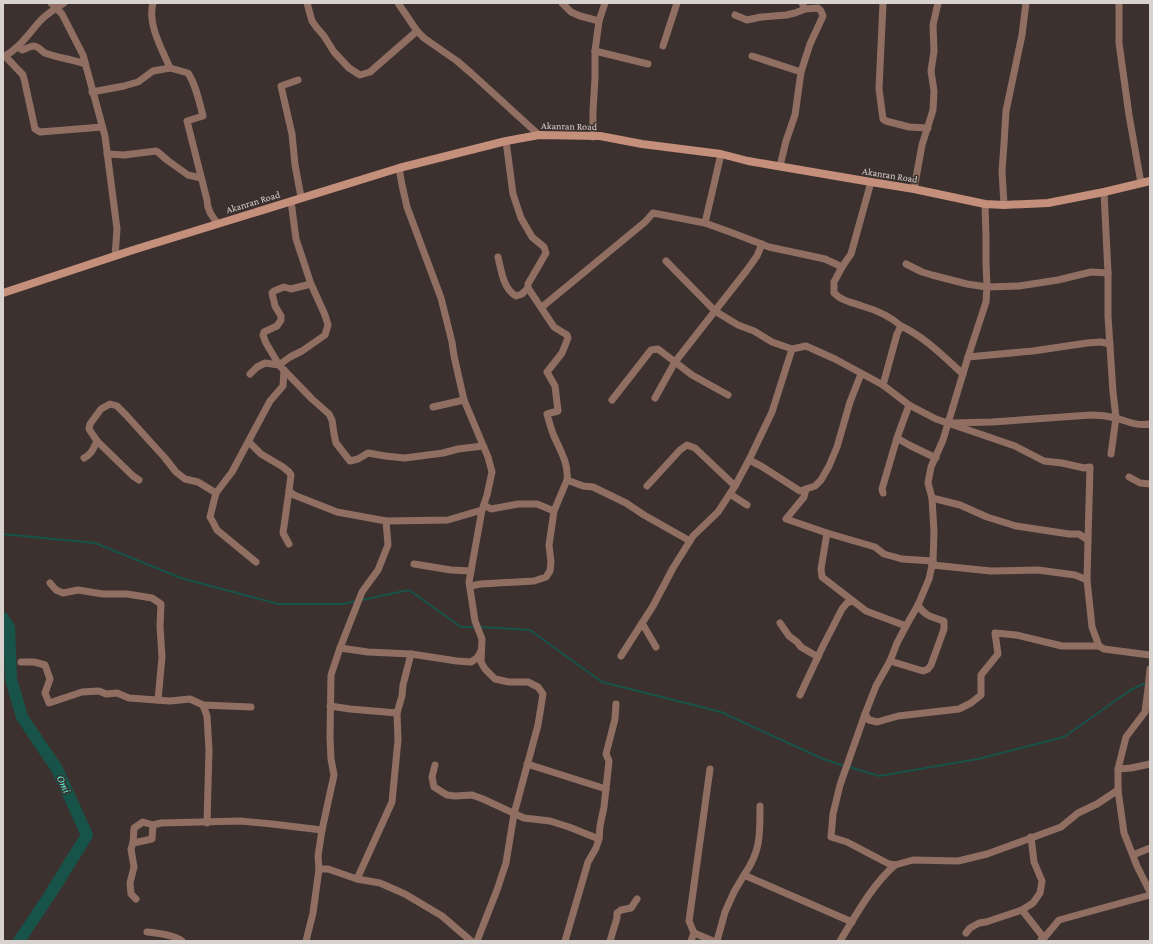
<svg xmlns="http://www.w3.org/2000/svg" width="1153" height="944" font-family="'Crimson Pro',serif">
<rect width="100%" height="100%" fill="#3c312e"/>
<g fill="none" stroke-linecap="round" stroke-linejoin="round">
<g stroke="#175349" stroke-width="2">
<path d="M 3,534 L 95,543 L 181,578 L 278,604 L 343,604 L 356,601"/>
<path d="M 362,600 L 409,590 L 461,627 L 475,627"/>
<path d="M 479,627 L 530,630 L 602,682 L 721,712 L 823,759 L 845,766"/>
<path d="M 849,767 L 879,776 L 978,759 L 1064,737 L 1129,691 L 1143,684 L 1147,684"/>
</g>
<path stroke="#175349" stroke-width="12" d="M 3,618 L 9,627 L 11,679 L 22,717 L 57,769 L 87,835 L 51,893 L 19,941"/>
<g stroke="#906f62" stroke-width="7">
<path d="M 51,3 L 62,14 L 83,55 L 105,136 L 117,229 L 115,256"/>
<path d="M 153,3 C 147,24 162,49 170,68"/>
<path d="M 307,3 L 312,21 L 317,28 L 324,36 L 334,52 L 349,68 L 360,75 L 370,72 L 417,31"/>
<path d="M 398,3 L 417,31 L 424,38 L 457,61 L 471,73 L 539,135"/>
<path d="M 562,3 L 571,12 L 580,16 L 599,21"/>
<path d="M 883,3 L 879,89 L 883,119 L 886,121 L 909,127 L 928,128"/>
<path d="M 1119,3 L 1119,43 L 1129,115 L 1141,183"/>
<path d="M 735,15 L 747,20 L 761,17 L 786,15 L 795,13 L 805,9"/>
<path d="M 663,46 L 677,3"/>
<path d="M 18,47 L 22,50 C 25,49 31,46 34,46 C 38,46 41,51 45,53 C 58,58 72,59 85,64"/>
<path d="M 595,51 L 648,64"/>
<path d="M 5,56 L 23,75 L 25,83 L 35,129 L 40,132 L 102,127"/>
<path d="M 752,56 L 801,72"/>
<path d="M 3,57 C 19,49 29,33 41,20 C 48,13 56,8 64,3"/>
<path d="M 298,80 L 281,86 L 292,134 L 295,165 L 301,197"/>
<path d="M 92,92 L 124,86 L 138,82 L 153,71 L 170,68 L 188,73 C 196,85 199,101 203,116 L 187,121 L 207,200 C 207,210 212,216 218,224"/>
<path d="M 593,137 L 593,111 L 595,78 L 595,51 L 599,21 L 605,3"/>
<path d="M 107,154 L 124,155 L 156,151 L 159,153 L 167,160 L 188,175 L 201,178"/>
<path d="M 780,166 L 786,141 L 795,115 L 801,72 L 810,44 L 823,16 L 821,11 L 818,8 L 805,9 L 802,3"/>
<path d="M 399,168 L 402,185 L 407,207 L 441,298 L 452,342 L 454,356 L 464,400 L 488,457 L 492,472 L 487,495 L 482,510 L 469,582 L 475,621 L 482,639 L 481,662 L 485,669 L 495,679 L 509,682 L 528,682 L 538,687 L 543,694 L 538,725 L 514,814 L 506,863 L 497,890 L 477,941"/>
<path d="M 871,182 L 851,254 L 842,267 L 834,282 L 834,293 C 842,301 851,302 862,306 C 876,310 890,316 901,326 L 897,334 L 883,385"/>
<path d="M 914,189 L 922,145 L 933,110 L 934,91 L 931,71 L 934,51 L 933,25 L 938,3"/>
<path d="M 1104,192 L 1108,273 L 1108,316 L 1113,392 L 1116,418 L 1111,454"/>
<path d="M 291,201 L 296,239 L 311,284 L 325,315 L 328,325 L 325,335 L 302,351 L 290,357 L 279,365 L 266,343 L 263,335 L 264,332 L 277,326 L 281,320 L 281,316 L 275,306 L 272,293 L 274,291 L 284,287 L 291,289 L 311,284"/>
<path d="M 985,204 L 986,236 L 986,262 L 987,287 L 986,302 L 968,357 L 943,440 L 931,467 L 928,483 L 932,498 L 934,532 L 933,561 L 929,579 L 918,605 L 906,626 L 897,643 L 890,661 L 876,686 L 865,714 L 840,785 L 833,814 L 831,837 L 847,842 L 889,864 L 895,865 L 913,860 L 958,861 L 987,854 L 1061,827 L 1078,813 L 1097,804 L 1118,790"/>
<path d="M 1004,205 L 1002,171 L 1004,144 L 1006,111 L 1022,35 L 1026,3"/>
<path d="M 705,223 L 721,154"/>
<path d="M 498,257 C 501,269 503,289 516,296 L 522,294 L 528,288"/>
<path d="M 666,261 L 715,311 L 738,325 L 754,331 L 772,342 L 792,349 L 806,346 L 835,359 L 883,385 L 909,405 L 936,419 L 1015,446 L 1044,461 L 1062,463 L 1084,468 L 1090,467 L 1088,540"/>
<path d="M 906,264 L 922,272 L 932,275 L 967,284 L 987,287 L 1019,286 L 1058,280 L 1091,272 L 1108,273"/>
<path d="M 542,307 L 645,222 L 653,213 L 705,223 L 730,232 L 769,247 L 825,259 L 842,267"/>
<path d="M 901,326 C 925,337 944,357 963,374"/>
<path d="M 968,357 L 1033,351 L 1087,343 L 1101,342 L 1110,344"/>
<path d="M 250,374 L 257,367 L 265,363 L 279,365 L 312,399 L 329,414 L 332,420 L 334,434 L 336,443 L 350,461 L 358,459 L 368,453 L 385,456 L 405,458 L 443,453 L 458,449 L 483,446"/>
<path d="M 655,398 L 675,362 L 747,270 L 757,256 L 762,244"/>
<path d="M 612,400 L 651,350 L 658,349 L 692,375 L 728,395"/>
<path d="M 433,407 L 464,400"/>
<path d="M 952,423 L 992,422 L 1091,415 C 1100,415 1108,416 1116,418 C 1129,422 1136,426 1150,424"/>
<path d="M 897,438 L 909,445 L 936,458"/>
<path d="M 249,442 L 261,454 L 283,467 L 289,472 L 291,475 L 289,491 L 294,495 L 337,512 L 386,521 L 448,520 L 482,510"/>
<path d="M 84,458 C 92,454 93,449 97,441"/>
<path d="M 749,460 L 761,466 L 800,491 L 815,486 L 821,480 L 829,466 L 837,447 L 850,402 L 861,374"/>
<path d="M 1129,477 L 1140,483 L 1150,484"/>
<path d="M 139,480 L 133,476 L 97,441 L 89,429 L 90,424 L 101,409 L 110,404 L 117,406 L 126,415 L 165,458 L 176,472 L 185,479 L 198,482 L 216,493"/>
<path d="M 567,480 L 583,486 L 593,487 L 626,503 L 644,515 L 690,541"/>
<path d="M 647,486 L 680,450 L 687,445 L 695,448 L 735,486"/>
<path d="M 806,489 L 804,497 L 786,519 L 827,533 L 821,569 L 822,577 L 866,611 L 906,626"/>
<path d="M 289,491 L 283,533 L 289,544"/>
<path d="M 883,493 L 882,489 L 897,438 L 909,405"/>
<path d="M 730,494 L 747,505"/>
<path d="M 932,498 L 960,505 L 987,517 L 1016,526 L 1069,534 L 1079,534 L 1088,540 L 1087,580 L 1092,627 L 1099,646 L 1104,649 L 1150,655"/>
<path d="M 484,505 L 491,509 L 518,504 L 537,504 L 554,511"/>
<path d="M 827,533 L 875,547 L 884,554 L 902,559 L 933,561"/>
<path d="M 256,562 L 217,530 L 213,522 L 210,517 L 216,493 L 232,472 L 270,401 L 283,386 L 284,370"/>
<path d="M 414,564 L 451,570 L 471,571"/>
<path d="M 932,565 L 991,571 L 1038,570 L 1075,575 L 1087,580"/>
<path d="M 50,583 L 56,590 L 63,593 L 78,590 L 103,594 L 127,594 L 152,598 L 161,604 L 160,626 L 162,657 L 158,700"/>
<path d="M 470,586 L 481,584 L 534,581 L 546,577 L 550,571 L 551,562 L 549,545 L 554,511 L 567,480 C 569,464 560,450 554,436 C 551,429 549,421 547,414 L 558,411 L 555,386 L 547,372 L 562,353 L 568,338 L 567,335 L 554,327 L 528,288 L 528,284 L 546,253 L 544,247 L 532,237 L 521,218 L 513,194 L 506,141"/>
<path d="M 642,623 L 656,647"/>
<path d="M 780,623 L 789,636 L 797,642 L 801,647 L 818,657"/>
<path d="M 340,648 L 368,652 L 411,654 L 457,661 L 471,662 L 477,658 L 481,651"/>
<path d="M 621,656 L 653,606 L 673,568 L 693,536 L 718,512 L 735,486 L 749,460 L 772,412 L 792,349"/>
<path d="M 890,661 L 923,671 L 928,669 L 931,665 L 944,629 L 944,621 C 931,617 925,616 918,605"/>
<path d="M 21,662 L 34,662 L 45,665 L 50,679 L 45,693 L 49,703 L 82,692 L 99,691 L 106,694 L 117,693 L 129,698 L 170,701 L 190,699 L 203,705 L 251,707"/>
<path d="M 1150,669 L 1148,689 L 1145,712 L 1126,737 L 1118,769 L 1118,790 L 1124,833 L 1137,866 L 1150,892"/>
<path d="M 800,695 L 822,648 L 842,609 L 847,603 L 853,601"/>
<path d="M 203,705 L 207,716 L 209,750 L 207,823"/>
<path d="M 330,706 L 350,709 L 397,713 L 402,696 L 403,685 L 411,654"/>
<path d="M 865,714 L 869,720 L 877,722 L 898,716 L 959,709 L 971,703 L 981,695 L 981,675 L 998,654 L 995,633 L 1016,635 L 1062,646 L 1099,646"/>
<path d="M 527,764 L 606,789"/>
<path d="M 435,765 L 432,777 L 434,787 L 447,795 L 455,796 L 472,795 L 483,799 L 524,818 L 550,821 L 569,827 L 599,839"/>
<path d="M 1118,769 L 1131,768 L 1150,764"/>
<path d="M 133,843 L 152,839 L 153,825 L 161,823 L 240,821 L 272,824 L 322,830"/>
<path d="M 1133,855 L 1150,848"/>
<path d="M 319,869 L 328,869 L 357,879 L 380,883 L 405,894 L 442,916 L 471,941"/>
<path d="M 744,875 C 761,851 760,834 760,806"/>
<path d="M 357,879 L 392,802 L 398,740 L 397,713"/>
<path d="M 136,899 L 131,894 L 130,883 L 134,867 L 131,849 L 133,843 L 134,828 L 143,822 L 153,825"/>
<path d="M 1022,910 L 1044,938 L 1041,940"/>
<path d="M 147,932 C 156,933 175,935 182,941"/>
<path d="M 694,933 L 713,941"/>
<path d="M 966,933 L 970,928 L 979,923 L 986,922 L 1022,910 L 1033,903 L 1040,893 L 1042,881 L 1034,862 L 1031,837"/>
<path d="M 1044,938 L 1059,920 L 1150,895"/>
<path d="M 306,941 L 313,913 L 319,869 L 318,856 L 322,830 L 334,775 L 331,759 L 330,738 L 331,675 L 340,648 L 362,592 L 378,570 L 388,545 L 386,521"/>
<path d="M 565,941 L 588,862 L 596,848 L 599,839 L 600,826 L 604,807 L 609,761 L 606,754 L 615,719 L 616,704"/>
<path d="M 610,941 L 617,918 L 617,913 L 621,910 L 631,908 L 637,899"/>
<path d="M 691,941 L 694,933 L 689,921 L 710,769"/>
<path d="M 717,941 L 725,912 L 734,892 L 744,875 L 852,922"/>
<path d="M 840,941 C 856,915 872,885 895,865"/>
</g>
<path stroke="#c48f7b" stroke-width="8" d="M 3,293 L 133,250 L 399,168 L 506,141 L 539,135 L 600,136 L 642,144 L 721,154 L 748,161 L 871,182 L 914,189 L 985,204 L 1004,205 L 1048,203 L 1104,192 L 1150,181"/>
</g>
<g text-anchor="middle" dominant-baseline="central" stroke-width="3" stroke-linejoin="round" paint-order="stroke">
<g font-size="10" fill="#d8d2cf" stroke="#3c312e">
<text transform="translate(569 126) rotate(1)">Akanran Road</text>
<text transform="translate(890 175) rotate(9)">Akanran Road</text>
<text transform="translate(253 202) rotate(-17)">Akanran Road</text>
</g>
<g font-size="11" font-style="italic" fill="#57f1d7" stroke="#3c312e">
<text transform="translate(64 784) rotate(66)">Omi</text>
</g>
</g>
<rect width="1153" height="944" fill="none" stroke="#d8d2cf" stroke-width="8"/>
</svg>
